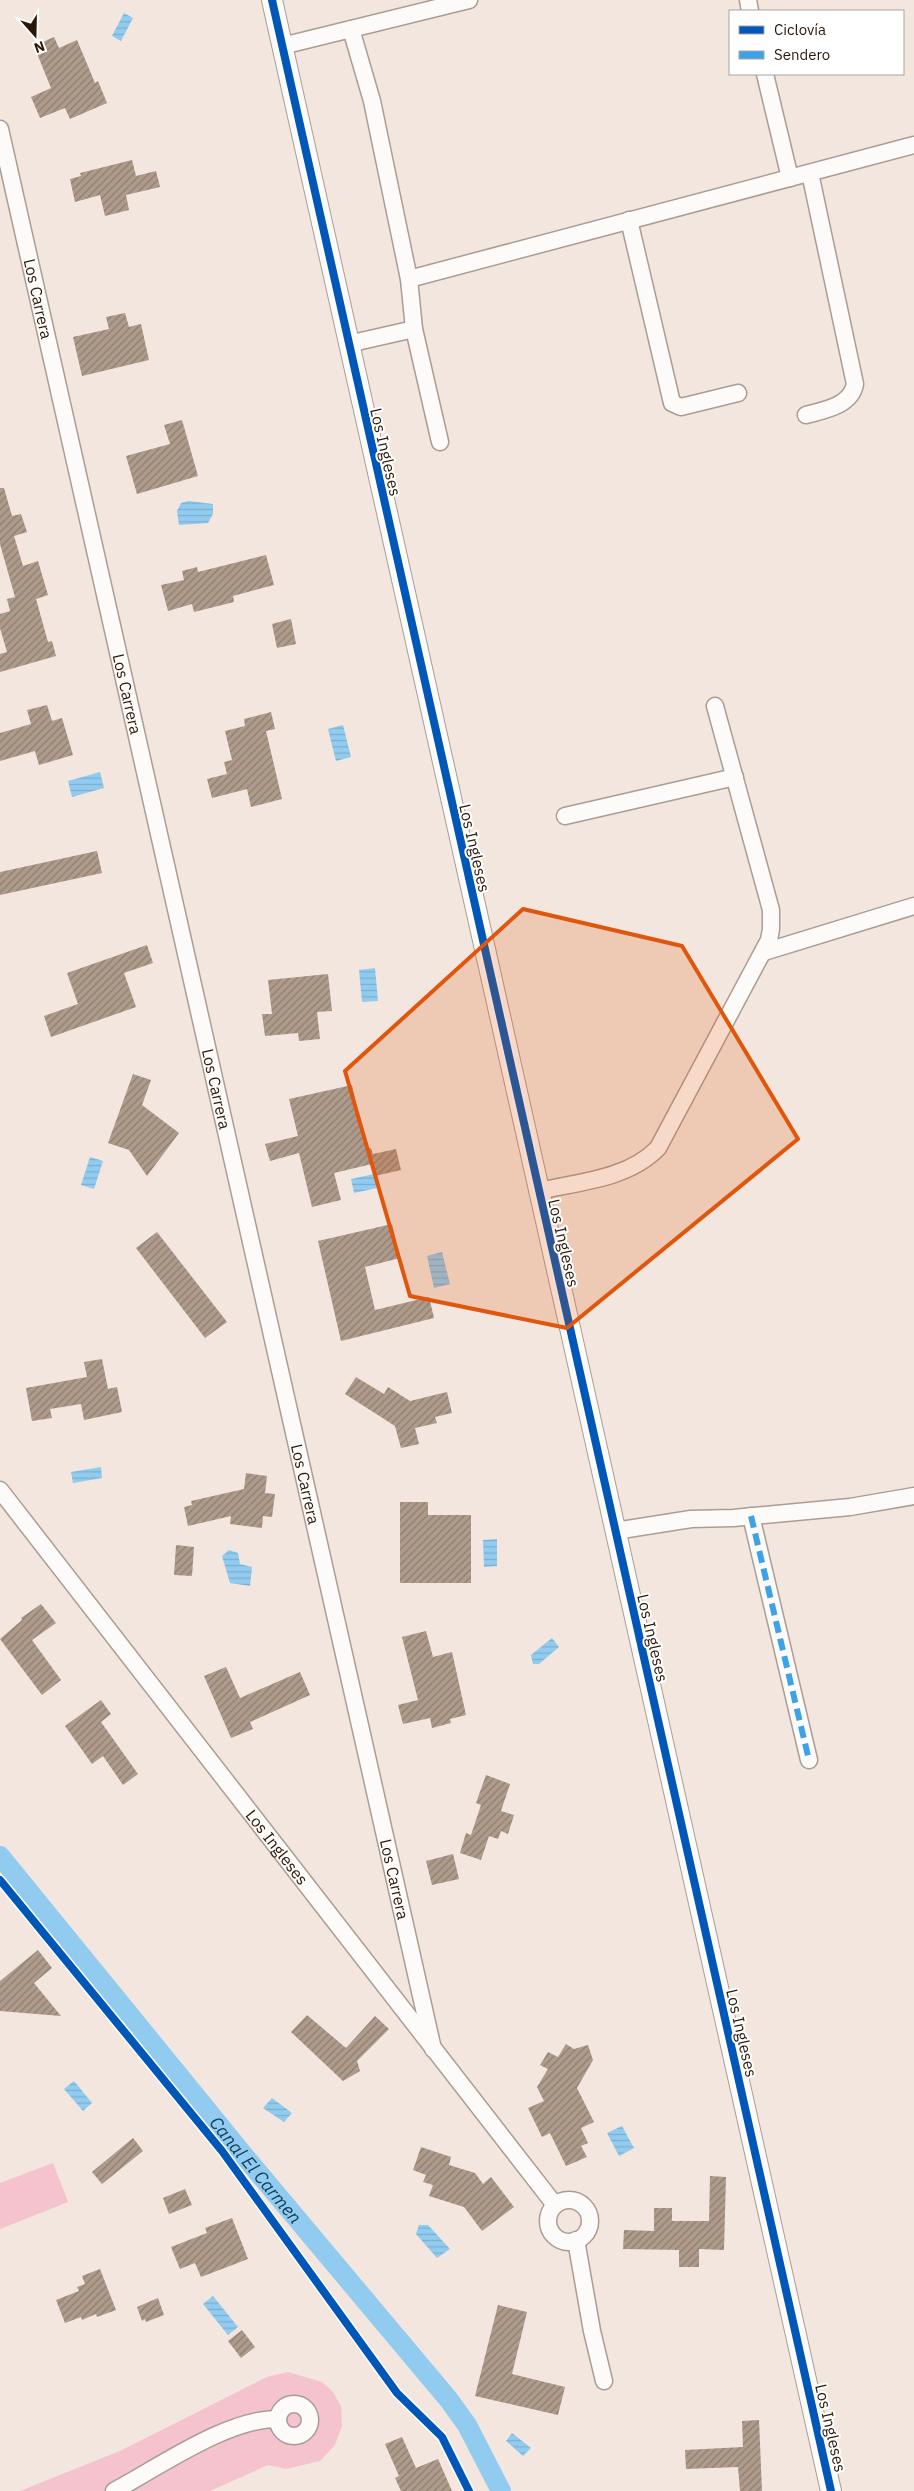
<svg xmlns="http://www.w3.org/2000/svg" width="914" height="2491" font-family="'IBM Plex Sans',sans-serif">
<defs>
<pattern id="water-rules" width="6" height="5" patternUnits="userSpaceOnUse" patternTransform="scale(1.25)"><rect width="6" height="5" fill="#91cbf0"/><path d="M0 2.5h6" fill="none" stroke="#7daecc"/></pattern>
<pattern id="building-hatch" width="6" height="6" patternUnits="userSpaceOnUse" patternTransform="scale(1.25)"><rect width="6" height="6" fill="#ae9b8b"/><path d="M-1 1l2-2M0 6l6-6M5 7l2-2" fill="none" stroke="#8e7d70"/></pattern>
</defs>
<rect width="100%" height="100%" fill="#f2e6de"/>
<g fill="#f4c3cd">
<path d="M 53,2163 L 68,2202 L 0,2229 L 0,2183 Z"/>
<path d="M 288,2372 L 322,2382 L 333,2392 L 341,2406 L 342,2426 L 335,2445 L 320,2461 L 286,2469 L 268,2465 L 210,2491 L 20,2491 L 120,2451 L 267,2377 Z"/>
</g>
<g fill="url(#water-rules)">
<path d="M 124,13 L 133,18 L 121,41 L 112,36 Z"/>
<path d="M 189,501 L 213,504 L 213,514 L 208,523 L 179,525 L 177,511 L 181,503 Z"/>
<path d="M 343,725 L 351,757 L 336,761 L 328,729 Z"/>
<path d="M 100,772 L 104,788 L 72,797 L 68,781 Z"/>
<path d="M 375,968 L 378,1001 L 362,1002 L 359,970 Z"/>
<path d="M 90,1157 L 103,1161 L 94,1189 L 81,1185 Z"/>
<path d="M 374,1174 L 377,1188 L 354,1193 L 351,1179 Z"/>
<path d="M 442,1252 L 450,1284 L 434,1288 L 427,1256 Z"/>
<path d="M 101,1467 L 102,1478 L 73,1483 L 71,1472 Z"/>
<path d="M 497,1539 L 497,1566 L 484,1567 L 483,1540 Z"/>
<path d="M 229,1550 L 238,1553 L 240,1564 L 252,1567 L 250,1586 L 230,1583 L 222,1556 Z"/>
<path d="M 552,1638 L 559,1647 L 539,1664 L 533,1664 L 531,1655 Z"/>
<path d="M 74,2081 L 92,2103 L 83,2111 L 64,2089 Z"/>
<path d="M 272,2098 L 292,2113 L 284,2122 L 263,2108 Z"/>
<path d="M 622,2126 L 634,2148 L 619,2156 L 607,2133 Z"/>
<path d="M 419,2225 L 428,2225 L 450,2249 L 437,2258 L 416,2234 Z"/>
<path d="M 213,2296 L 238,2327 L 228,2335 L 203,2304 Z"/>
<path d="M 512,2433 L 531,2448 L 523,2456 L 506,2441 Z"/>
</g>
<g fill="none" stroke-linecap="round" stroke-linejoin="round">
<path stroke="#91cbf0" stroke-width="20" id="s1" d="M 0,1856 L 246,2158 L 449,2400 L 467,2425 L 501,2491"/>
</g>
<g fill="url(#building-hatch)">
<path d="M 54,37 L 59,48 L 77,40 L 95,83 L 98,81 L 107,103 L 70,119 L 65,108 L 40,118 L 31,97 L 51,88 L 34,46 Z"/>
<path d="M 132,160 L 136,176 L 156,171 L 160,187 L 126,195 L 129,210 L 105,216 L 100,195 L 75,202 L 70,179 L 81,176 L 80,173 Z"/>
<path d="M 125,313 L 129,327 L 141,324 L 149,360 L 82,376 L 73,337 L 109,329 L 106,317 Z"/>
<path d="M 182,420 L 198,476 L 137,494 L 126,456 L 170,444 L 164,425 Z"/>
<path d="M 0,488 L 4,488 L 12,516 L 21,514 L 27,532 L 14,536 L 23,566 L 38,561 L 48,595 L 36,599 L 48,642 L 52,641 L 56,656 L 0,672 L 0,654 L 7,652 L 0,628 L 0,614 L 10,611 L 7,599 L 15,597 L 0,544 Z"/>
<path d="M 266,555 L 274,585 L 233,596 L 234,602 L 194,612 L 192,604 L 168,611 L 161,585 L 184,580 L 182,571 L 197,567 L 198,572 Z"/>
<path d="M 291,619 L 296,644 L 277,648 L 272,624 Z"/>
<path d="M 47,705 L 52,721 L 62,718 L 73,755 L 39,765 L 35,751 L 0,761 L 0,733 L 31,724 L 27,710 Z"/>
<path d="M 271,712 L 275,729 L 266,731 L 282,799 L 251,807 L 247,789 L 212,798 L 207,779 L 227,774 L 224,762 L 232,760 L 225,731 L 245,726 L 244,719 Z"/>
<path d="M 97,851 L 102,873 L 0,895 L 0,872 Z"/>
<path d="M 147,945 L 153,963 L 124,973 L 136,1007 L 51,1037 L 44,1016 L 78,1004 L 67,973 Z"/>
<path d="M 328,974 L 332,1011 L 317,1012 L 320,1039 L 299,1041 L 298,1033 L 265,1036 L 262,1014 L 272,1014 L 268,980 Z"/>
<path d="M 133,1074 L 151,1080 L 142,1105 L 179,1133 L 147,1176 L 129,1150 L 108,1143 Z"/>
<path d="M 352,1085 L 366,1149 L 371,1148 L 373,1154 L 396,1149 L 401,1170 L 375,1176 L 372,1164 L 334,1173 L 341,1200 L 312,1207 L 299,1153 L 270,1161 L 265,1144 L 298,1136 L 289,1099 Z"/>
<path d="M 392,1224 L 400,1258 L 365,1267 L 375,1310 L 429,1297 L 434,1318 L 341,1341 L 318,1241 Z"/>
<path d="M 157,1232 L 227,1322 L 205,1338 L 136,1248 Z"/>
<path d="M 102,1359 L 108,1389 L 117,1387 L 122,1412 L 84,1420 L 81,1404 L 50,1409 L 52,1418 L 32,1421 L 26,1388 L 87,1377 L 84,1362 Z"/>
<path d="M 356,1377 L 384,1394 L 388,1387 L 410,1401 L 447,1392 L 452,1413 L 435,1417 L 437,1423 L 415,1428 L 419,1444 L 401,1448 L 395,1426 L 345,1394 Z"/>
<path d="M 246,1473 L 267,1476 L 265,1493 L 275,1494 L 272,1517 L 263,1516 L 262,1528 L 230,1524 L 231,1516 L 188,1526 L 184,1507 L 192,1505 L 191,1501 L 244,1489 Z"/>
<path d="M 400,1502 L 428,1502 L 428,1515 L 471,1515 L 471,1583 L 400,1583 Z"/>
<path d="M 176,1545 L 194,1547 L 192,1576 L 174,1575 Z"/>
<path d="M 41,1604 L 56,1623 L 32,1640 L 61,1680 L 42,1695 L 0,1639 L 22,1620 L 21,1618 Z"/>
<path d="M 426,1631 L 433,1657 L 452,1652 L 466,1715 L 450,1719 L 451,1723 L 432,1728 L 430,1718 L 403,1724 L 398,1705 L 418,1700 L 402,1637 Z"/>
<path d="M 226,1667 L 240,1698 L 300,1672 L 310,1695 L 250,1722 L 253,1729 L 231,1738 L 204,1676 Z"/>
<path d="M 101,1700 L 111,1714 L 101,1722 L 138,1774 L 123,1785 L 103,1756 L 92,1764 L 65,1726 Z"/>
<path d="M 486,1775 L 510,1784 L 501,1811 L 514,1815 L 508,1834 L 501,1831 L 498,1839 L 489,1836 L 481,1860 L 460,1853 L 466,1833 L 471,1835 L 481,1805 L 476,1803 Z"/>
<path d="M 453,1854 L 459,1879 L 432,1885 L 426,1861 Z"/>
<path d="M 38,1950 L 52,1968 L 34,1983 L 61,2016 L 0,2011 L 0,1981 Z"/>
<path d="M 307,2015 L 346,2048 L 375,2016 L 389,2029 L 357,2061 L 360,2071 L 343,2081 L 291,2032 Z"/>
<path d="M 566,2044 L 574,2049 L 588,2045 L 593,2060 L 577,2088 L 594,2122 L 581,2128 L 588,2143 L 581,2146 L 587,2157 L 566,2166 L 550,2133 L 542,2137 L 528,2108 L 544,2101 L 537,2087 L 548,2069 L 540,2065 L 548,2052 L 558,2057 Z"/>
<path d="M 133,2138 L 143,2151 L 102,2184 L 92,2172 Z"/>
<path d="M 421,2147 L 451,2157 L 449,2165 L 475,2173 L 483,2184 L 491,2177 L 514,2207 L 482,2231 L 464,2207 L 429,2196 L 433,2185 L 423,2182 L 426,2175 L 413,2170 Z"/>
<path d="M 710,2176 L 726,2177 L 724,2250 L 699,2249 L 699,2267 L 679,2267 L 679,2250 L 623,2249 L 624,2230 L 654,2231 L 654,2208 L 672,2208 L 672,2221 L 709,2221 Z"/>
<path d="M 185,2189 L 192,2205 L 169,2214 L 163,2198 Z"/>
<path d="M 232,2218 L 248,2259 L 201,2277 L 195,2263 L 180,2269 L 171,2247 L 207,2233 L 205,2228 Z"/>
<path d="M 100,2269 L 116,2310 L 97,2317 L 96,2314 L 82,2320 L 81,2317 L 65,2323 L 56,2300 L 79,2291 L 77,2287 L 85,2284 L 82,2276 Z"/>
<path d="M 158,2298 L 164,2315 L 146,2322 L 145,2319 L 142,2321 L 137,2307 Z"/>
<path d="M 498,2305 L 527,2312 L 512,2374 L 565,2387 L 558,2415 L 475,2396 Z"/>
<path d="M 242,2330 L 255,2347 L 241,2358 L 228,2341 Z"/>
<path d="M 759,2420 L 762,2491 L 740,2491 L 738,2467 L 686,2469 L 685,2450 L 743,2447 L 742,2421 Z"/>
<path d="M 402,2437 L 416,2468 L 438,2459 L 452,2491 L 401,2491 L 395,2478 L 399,2476 L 385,2444 Z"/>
</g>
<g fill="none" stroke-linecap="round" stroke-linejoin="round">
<g stroke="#ab9d93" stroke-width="19">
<g id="minor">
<path d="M 748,0 L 750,11"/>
<path d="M 351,29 L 372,101 L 409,279 L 414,329 L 440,442"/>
<path d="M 282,46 L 469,0"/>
<path d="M 765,74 L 790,178"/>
<path id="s2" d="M 0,129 L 433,2049"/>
<path d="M 629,220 L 672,403 L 681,407 L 738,393"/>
<path d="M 409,279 L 914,145"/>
<path d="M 348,344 L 414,329"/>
<path d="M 806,415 C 824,410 851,406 855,384 L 810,173"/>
<path d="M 565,816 L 735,777"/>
<path d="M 764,952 L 914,906"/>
<path d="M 538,1191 C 579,1182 628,1179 658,1148 L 769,940 L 771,929 L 771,910 L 715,706"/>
<path id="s3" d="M 0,1490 L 555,2205"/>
<path d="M 751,1516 L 809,1760"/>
<path d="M 615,1531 L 691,1519 L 733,1518 L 850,1507 L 914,1496"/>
<circle cx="569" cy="2221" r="21"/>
<path d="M 576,2240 L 592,2331 L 604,2381"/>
<circle cx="294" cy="2420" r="16"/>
<path d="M 114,2491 C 159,2467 228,2418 278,2419"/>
</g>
</g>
<g stroke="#ab9d93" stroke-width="22">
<path id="tertiary" d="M 272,0 L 831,2491"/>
</g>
<use href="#minor" stroke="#fdfbfa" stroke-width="16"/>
<use href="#tertiary" stroke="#fdfbfa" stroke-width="20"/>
<path stroke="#3ea2e9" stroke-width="6" stroke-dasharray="12 6" stroke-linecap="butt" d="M 751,1516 L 809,1760"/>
<g stroke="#fff" stroke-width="11">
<g id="cycleway">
<path d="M 272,0 L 831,2491"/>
<path d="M 0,1880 L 222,2151 L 397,2393 L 442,2437 L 469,2491"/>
</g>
</g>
<use href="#cycleway" stroke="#0057b8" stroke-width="8"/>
</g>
<path fill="#df560c" fill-opacity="0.2" stroke="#df560c" stroke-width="4" stroke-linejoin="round" d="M 523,909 L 682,946 L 798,1139 L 567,1328 L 410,1296 L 345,1071 Z"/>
<g text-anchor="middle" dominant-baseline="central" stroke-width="4" stroke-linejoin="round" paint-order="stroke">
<g font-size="16" fill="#2b1809" stroke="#fff">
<text stroke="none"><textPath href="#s2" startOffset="174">Los Carrera</textPath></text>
<text transform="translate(386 452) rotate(77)">Los Ingleses</text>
<text stroke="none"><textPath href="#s2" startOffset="579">Los Carrera</textPath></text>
<text transform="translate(475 848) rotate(77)">Los Ingleses</text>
<text stroke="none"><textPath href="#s2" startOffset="984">Los Carrera</textPath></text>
<text transform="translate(564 1243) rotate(77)">Los Ingleses</text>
<text stroke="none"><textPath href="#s2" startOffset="1389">Los Carrera</textPath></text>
<text transform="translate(653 1638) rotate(77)">Los Ingleses</text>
<text stroke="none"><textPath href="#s3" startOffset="452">Los Ingleses</textPath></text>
<text stroke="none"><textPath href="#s2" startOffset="1794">Los Carrera</textPath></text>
<text transform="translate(742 2033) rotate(77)">Los Ingleses</text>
<text transform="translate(831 2428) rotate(77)">Los Ingleses</text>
</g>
<g font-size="18" font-style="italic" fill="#10415d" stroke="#fff">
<text stroke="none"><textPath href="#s1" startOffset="405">Canal El Carmen</textPath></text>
</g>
</g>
<rect x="729" y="10" width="175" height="65" fill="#ffffff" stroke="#aaa39d"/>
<rect x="739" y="26" width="25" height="8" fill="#0057b8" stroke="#aaa39d"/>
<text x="774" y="35" font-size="15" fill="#2b1809">Ciclovía</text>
<rect x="739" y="51" width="25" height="8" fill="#3ea2e9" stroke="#aaa39d"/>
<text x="774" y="60" font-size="15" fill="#2b1809">Sendero</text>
<g transform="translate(35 35) rotate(160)" stroke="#ffffff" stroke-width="4" paint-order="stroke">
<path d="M0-4L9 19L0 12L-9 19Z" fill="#2b1809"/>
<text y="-8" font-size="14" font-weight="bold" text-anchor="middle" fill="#2b1809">N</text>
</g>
</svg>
